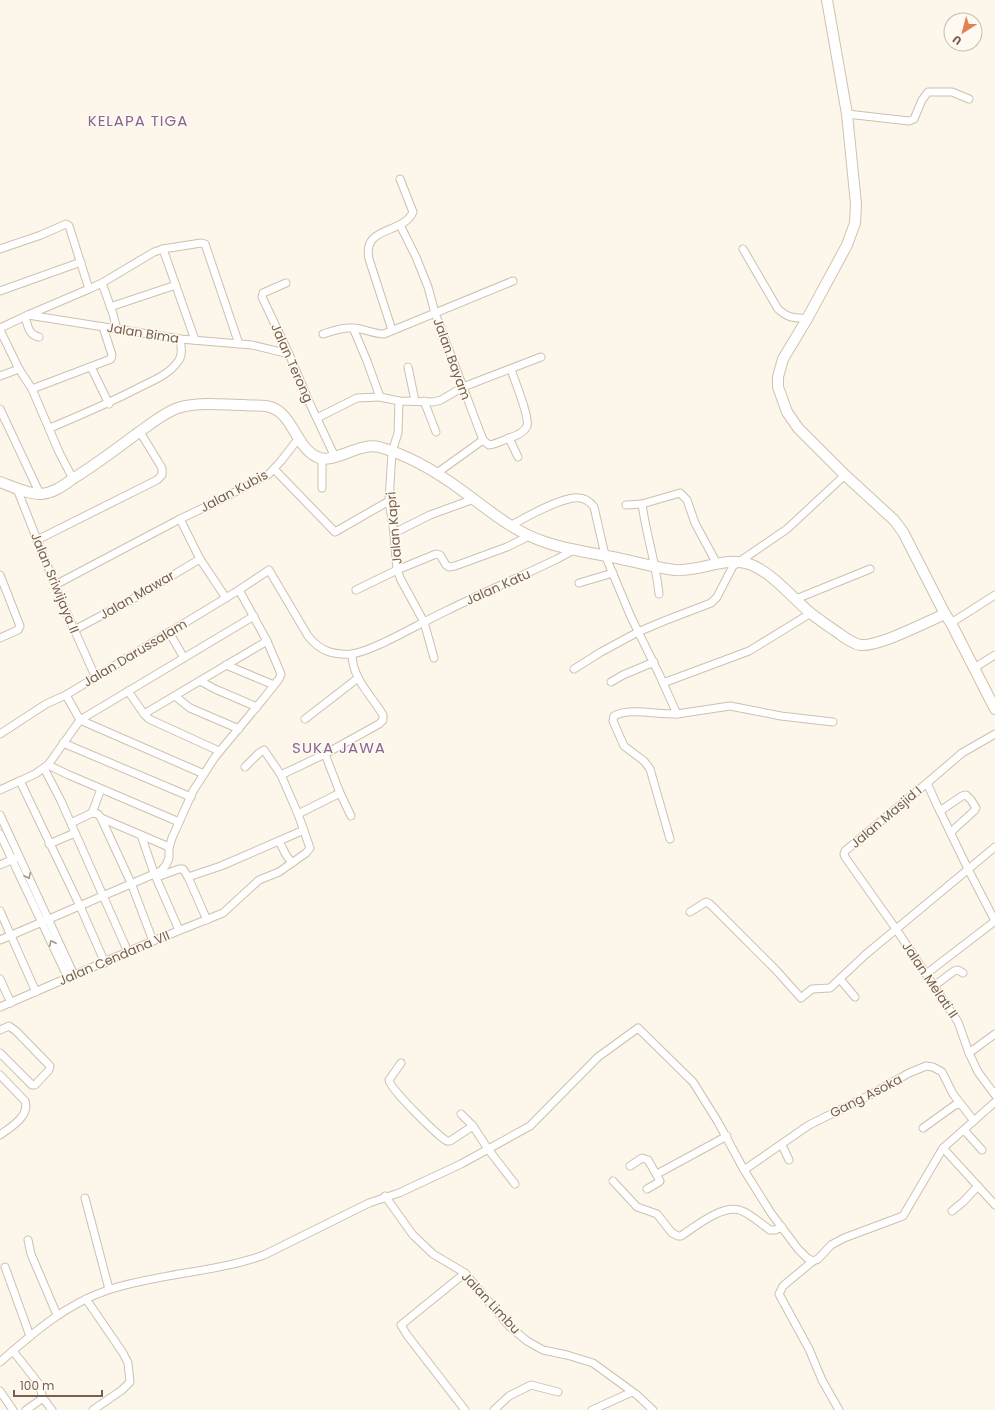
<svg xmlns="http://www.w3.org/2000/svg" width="995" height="1410" font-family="Poppins,sans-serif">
<rect width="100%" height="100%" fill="#fcf7ea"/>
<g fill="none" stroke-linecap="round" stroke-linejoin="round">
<g stroke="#cec0af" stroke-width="9">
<g id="street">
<path d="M 847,114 L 909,121 L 914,119 L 922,100 L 928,92 L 952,92 L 969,99"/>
<path d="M 400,225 L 416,257 L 428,287 L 435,313 L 483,440 L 437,473"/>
<path d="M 0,249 L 41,235 L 66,224 L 69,226 L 89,289 L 102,283 L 113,314 L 117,330"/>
<path d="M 163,249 L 201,243 L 205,244 L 239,344"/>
<path d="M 743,249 L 778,309 C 789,319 794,317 807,319"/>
<path d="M 102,283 L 154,252 L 163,249 L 195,340"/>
<path d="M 286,283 L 263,293 L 262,297 L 289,354 L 310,404 L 335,457"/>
<path d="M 0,291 L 81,262"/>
<path d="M 110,307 L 176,285"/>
<path d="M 28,315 L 89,289"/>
<path d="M 25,317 C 28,325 28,335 39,337"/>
<path d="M 0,328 L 28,315 L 180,339 L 252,345 L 289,354"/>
<path d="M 353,328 L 367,361 L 380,397 L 399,401 L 433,402 L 441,400 L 463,387 L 541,357"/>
<path d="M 0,330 L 19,369 L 32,389 L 59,452 L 73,479"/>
<path d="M 392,330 L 369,259 C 362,225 403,235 413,212 L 400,179"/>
<path d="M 323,334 C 332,331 342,327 352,328 C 363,328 373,334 384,334 L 513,281"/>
<path d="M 91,367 L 109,404"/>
<path d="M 408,367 L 415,401"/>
<path d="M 0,376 L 19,369"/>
<path d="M 32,389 L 111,359 L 112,355 L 103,327"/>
<path d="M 399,401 L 398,433 L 392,452 L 389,501 L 394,533 L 397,570 L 401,580 L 424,622 L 434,658"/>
<path d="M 424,401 L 436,432"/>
<path d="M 0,409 L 40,494"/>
<path d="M 317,418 L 357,398 L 380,397"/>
<path d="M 50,428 C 81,415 112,402 142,386 C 155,380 171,373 179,360 C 183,354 181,346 180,339"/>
<path d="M 509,438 L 518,457"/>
<path d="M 483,440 L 489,445 C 496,444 502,441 509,438 C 516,436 524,433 527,426 C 530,417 514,380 511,369"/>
<path d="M 274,469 L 335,532 L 389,501"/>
<path d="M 322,488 L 322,459"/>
<path d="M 17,489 L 61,600 L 95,676"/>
<path d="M 626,505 L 642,504"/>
<path d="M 180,519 L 222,499 L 269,474 L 281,461 L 298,439"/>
<path d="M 510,526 C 524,518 564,496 579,498 C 586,498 590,502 594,507 L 605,555 L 631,617 L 659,674 L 677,714 C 659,715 629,707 614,716 L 613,721 L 624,746 L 644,761 L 650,769 L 670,839"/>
<path d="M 394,533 L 430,515 L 474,499"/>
<path d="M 37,540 L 157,480 L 162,475 L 162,468 L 140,432"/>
<path d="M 0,575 L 20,626 L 18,630 L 0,638"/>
<path d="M 579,583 L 613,573"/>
<path d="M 55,585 L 180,519 L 200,559 L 226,598"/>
<path d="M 356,590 L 397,570 L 436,554 L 440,555 L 446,565 L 449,567 L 455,566 L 507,547 L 529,536"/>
<path d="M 659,594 C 656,563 646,534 642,504 L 680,493 L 687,500 L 695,523 L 717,564"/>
<path d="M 796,599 L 870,569"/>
<path d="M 951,623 L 995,595"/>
<path d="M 74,630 L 131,600 L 200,559"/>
<path d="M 169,632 L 184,658"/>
<path d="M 226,665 L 274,685"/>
<path d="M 974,668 L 995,655"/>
<path d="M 574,669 L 601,652 L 638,632 L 664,621 L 711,603 L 717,597 L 733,566 L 787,529 L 845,475"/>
<path d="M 200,681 L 215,689 L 257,707"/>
<path d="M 611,682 L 623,675 L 654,662"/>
<path d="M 663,683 L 749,651 L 811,613"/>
<path d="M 128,691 L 144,714 L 267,641"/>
<path d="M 175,696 L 190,708 L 239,729"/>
<path d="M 144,714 L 149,719 L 219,751"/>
<path d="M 677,714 L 730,706 L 781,716 L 833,722"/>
<path d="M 305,719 L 358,678"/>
<path d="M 80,720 L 254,616"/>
<path d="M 80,720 L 204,774"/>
<path d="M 0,734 L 46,704 L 66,695 L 239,590 L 269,570 L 308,636 C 320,651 332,655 351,654 C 362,653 373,647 383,643 C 404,633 425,621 446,611 C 482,593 520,577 557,559 L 572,551"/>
<path d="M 995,734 L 962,753 L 927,783 L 936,803 L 968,869 L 995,921"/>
<path d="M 63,743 L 191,797"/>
<path d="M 325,754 L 340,793 L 351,816"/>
<path d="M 48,765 L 69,775 L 179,822"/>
<path d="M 245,767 L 259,753 L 264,750 L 281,775 L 325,754 L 379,724 L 383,720 L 383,715 C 371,695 352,678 352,654"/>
<path d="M 44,768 L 61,801 L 128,952"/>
<path d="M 281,775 L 298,814 L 340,793"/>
<path d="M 20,781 L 80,906 L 105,963"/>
<path d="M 927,783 L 845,851 L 844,854 L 845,857 L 896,929 L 958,1022 L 969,1053 L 978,1072 L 995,1095"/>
<path d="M 0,790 L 35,774 L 48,765 L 80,720 L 66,695"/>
<path d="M 940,811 L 962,796 L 966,795 L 971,800 L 976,808 L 974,811 L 951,832"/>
<path d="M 92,813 L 101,789"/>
<path d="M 0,815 L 74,975"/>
<path d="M 101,818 L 169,847"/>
<path d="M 71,823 L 92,813 L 98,814 L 101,818 L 131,883 L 153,941"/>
<path d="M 0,834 L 68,978"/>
<path d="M 141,835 L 154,873 L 179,930"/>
<path d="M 279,841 L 286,855 L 292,863"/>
<path d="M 49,844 L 75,833"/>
<path d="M 0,865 L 16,858"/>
<path d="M 157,877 L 179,869 L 183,869 L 188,877 L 207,920"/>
<path d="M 188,877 L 221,866 L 304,830"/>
<path d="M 0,911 L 36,992"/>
<path d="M 690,912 L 706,902 L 710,904 L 776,970 L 801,998 L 812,989 L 830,988 L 865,955 L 995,847"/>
<path d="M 0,940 L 161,871 L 166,865 L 169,858 L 169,848 L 172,838 L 193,791 L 215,757 L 264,698 L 279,679 L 281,674 L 267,641 L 239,590"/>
<path d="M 926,974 L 995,921"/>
<path d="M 0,979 L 11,1003"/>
<path d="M 840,979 L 855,997"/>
<path d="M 934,986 L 954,971 L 958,970 L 963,973"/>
<path d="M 0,1007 L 153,941 L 223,913 L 259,880 L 279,872 L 306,853 L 310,848 L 298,814"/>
<path d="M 0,1030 L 9,1026 L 16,1031 L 50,1066 L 49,1070 L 35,1085 L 32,1085 L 0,1053"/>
<path d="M 969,1053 L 995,1034"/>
<path d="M 401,1063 L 389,1080 C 390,1089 438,1136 447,1141 L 450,1141 L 473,1126 L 488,1149 L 515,1184"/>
<path d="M 0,1075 L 25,1101 C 30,1116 11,1127 0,1135"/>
<path d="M 461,1114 L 473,1126"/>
<path d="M 923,1128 L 955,1105 L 960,1104"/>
<path d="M 964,1130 L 982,1150"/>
<path d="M 782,1145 L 789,1160"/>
<path d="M 943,1148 L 995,1205"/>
<path d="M 630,1166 L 642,1158 L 648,1160 L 660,1181 L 659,1182 L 647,1189"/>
<path d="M 744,1170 L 809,1125 L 872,1094 L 909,1073 L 926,1066 L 933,1067 L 942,1072 L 953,1094 L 974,1121"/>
<path d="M 657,1174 L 727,1136"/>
<path d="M 613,1181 L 637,1207 L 657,1214 L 672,1233 L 678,1236 L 681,1236 C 696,1226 724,1203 742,1211 C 752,1215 761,1224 770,1230 L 775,1230 L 782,1227"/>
<path d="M 385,1196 L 413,1235 L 433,1254 L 465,1273 L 509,1326 L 527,1341 L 543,1350 L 567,1355 L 593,1363 L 637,1395 L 653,1410"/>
<path d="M 85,1198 L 109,1289"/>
<path d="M 952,1211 L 963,1202 L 978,1186"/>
<path d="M 28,1240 L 31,1254 L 57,1315"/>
<path d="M 813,1261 L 783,1286 L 779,1294 L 809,1349 L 822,1380 L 839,1410"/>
<path d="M 5,1267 L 30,1336"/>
<path d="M 86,1299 L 123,1353 L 128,1363 L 130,1382 L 122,1390 L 93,1410"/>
<path d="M 13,1351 L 39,1384 L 43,1398 L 52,1410"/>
<path d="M 0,1362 C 33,1333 66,1304 108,1290 C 159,1273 214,1273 264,1255 L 369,1203 L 399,1193 L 461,1164 L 530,1126 L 598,1057 L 638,1028 L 693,1082 L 718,1122 L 744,1170 L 771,1213 L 798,1249 L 807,1258 L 813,1261 L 818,1259 L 831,1245 L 844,1238 L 903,1216 L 943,1148 L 995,1102"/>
<path d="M 0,1391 L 13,1410"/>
<path d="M 26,1410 L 43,1398"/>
<path d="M 465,1410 L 407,1335 L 401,1325 L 465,1273"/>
<path d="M 494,1410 L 509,1396 L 531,1385 L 558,1392"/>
<path d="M 592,1410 L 632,1392"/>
</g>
</g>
<g stroke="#d1c1ad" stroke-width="12">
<g id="secondary">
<path d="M 827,0 L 847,114 L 856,204 L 855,223 L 847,245 L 807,319 L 783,359 L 778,377 L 778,387 L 787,412 L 798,428 L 845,475 L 894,520 L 903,532 L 945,614 L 951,623 L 995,709"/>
<path d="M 0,482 C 13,487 27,494 41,494 C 54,493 64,485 74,478 C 95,465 115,450 135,435 C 148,426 161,415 175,409 C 194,401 224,405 244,405 C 251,406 259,405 266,406 C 293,410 294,446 317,457 C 332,465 360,442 379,447 C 408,455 440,474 464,492 C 490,511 514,532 545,542 C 565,549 586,552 607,556 C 630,560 652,567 675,570 C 700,572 725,556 749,564 C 770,571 790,595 807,610 C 816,618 827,625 837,632 C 844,637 851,643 860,645 C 879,647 926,622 945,614"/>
</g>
</g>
<use href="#street" stroke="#fff" stroke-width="7"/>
<use href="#secondary" stroke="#fff" stroke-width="10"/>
</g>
<defs><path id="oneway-chevron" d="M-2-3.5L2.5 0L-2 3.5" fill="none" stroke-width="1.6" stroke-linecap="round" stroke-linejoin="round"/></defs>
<g stroke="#a7988b">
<use href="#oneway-chevron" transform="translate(28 876) rotate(65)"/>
<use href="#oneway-chevron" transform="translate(52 943) rotate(-115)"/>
</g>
<g text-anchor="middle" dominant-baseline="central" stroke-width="3" stroke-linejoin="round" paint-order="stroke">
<g font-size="13" fill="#77604d" stroke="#fffaf1">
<text transform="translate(143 333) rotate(9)">Jalan Bima</text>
<text transform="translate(452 359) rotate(70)">Jalan Bayam</text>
<text transform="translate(292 363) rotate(66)">Jalan Terong</text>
<text transform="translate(234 491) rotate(-28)">Jalan Kubis</text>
<text transform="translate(394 528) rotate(-95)">Jalan Kapri</text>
<text transform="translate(55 583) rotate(68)">Jalan Sriwijaya II</text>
<text transform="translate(498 587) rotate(-24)">Jalan Katu</text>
<text transform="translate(137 595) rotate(-30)">Jalan Mawar</text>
<text transform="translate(135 653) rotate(-31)">Jalan Darussalam</text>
<text transform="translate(886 817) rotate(-40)">Jalan Masjid I</text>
<text transform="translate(114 958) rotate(-23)">Jalan Cendana VII</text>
<text transform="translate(930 980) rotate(56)">Jalan Melati II</text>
<text transform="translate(866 1096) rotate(-27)">Gang Asoka</text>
<text transform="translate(491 1303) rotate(47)">Jalan Limbu</text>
</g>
<g font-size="15" letter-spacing="1" fill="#886692" stroke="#fffaf1">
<text x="138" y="120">KELAPA TIGA</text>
<text x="339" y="747">SUKA JAWA</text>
</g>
</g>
<g transform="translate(963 32) rotate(216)"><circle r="19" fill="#fffaf1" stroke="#c9bcaf"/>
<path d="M0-3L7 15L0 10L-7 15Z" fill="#e28153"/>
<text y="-6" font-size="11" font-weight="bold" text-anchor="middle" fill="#77604d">U</text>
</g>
<path d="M14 1390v6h88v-6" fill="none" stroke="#77604d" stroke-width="2"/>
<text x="20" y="1390" font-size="12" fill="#77604d" stroke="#fffaf1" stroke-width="3" paint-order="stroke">100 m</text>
</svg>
